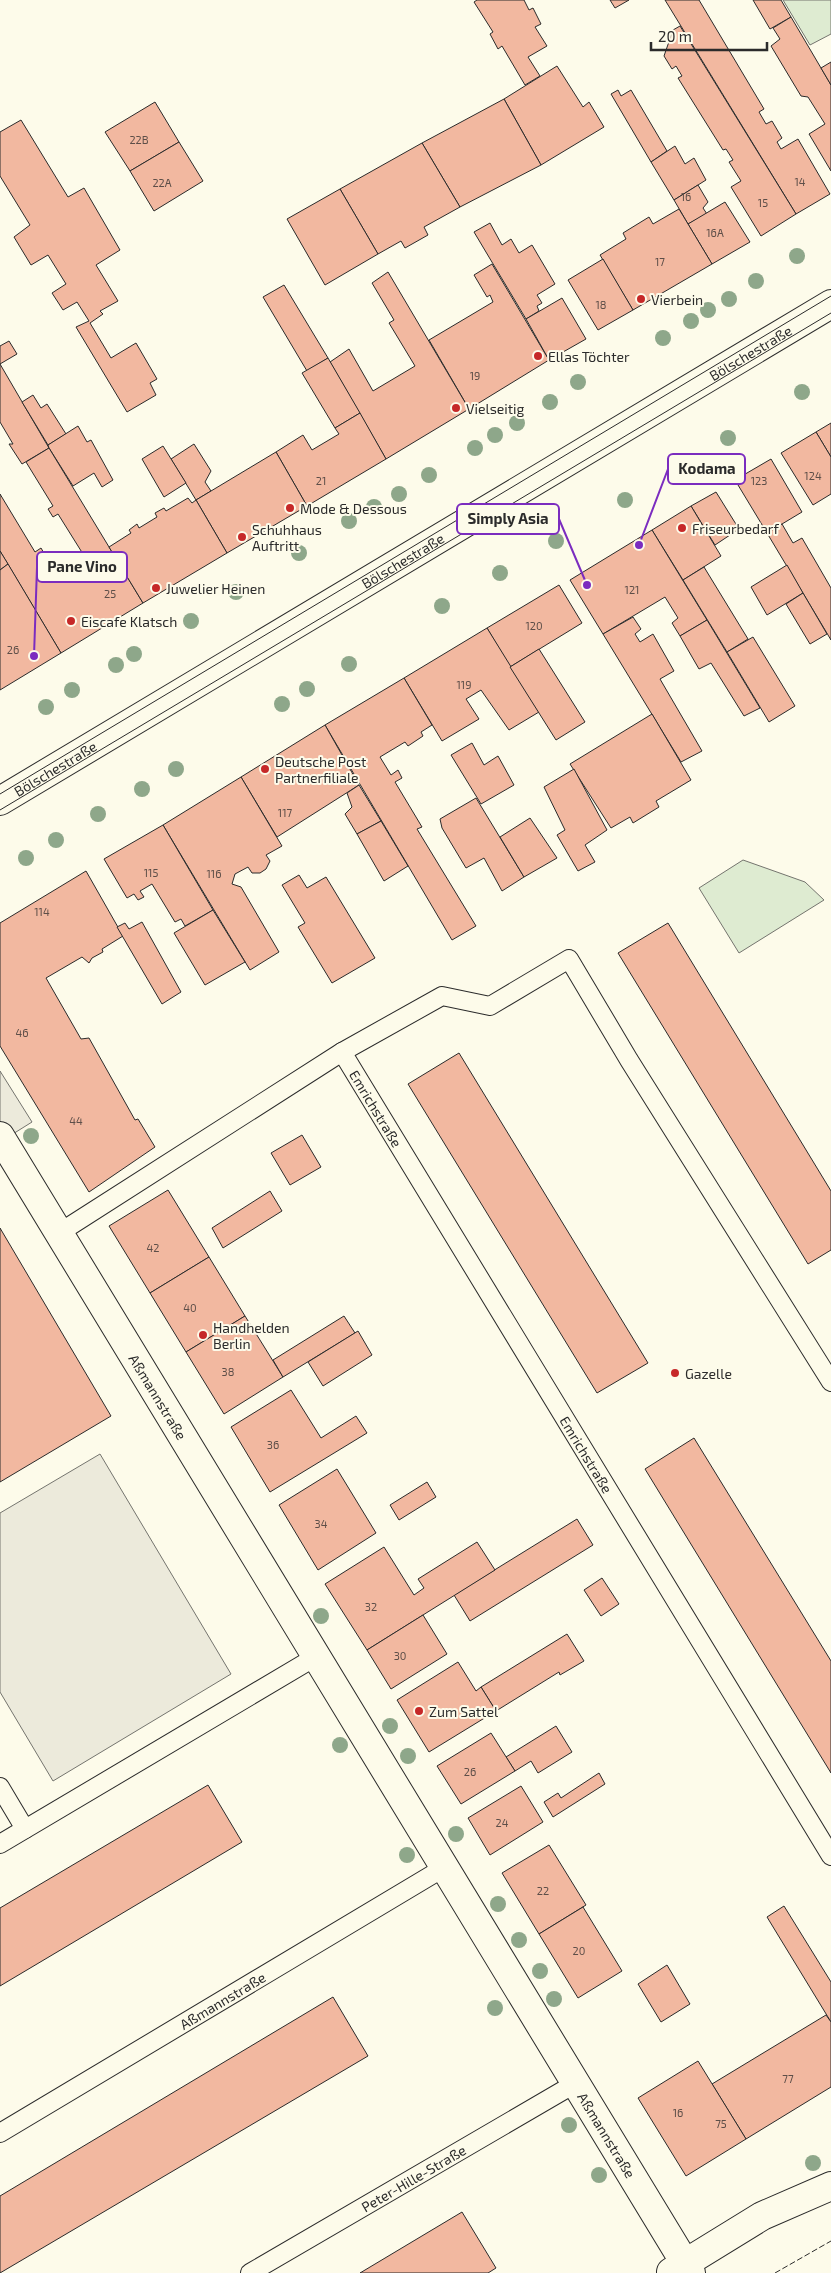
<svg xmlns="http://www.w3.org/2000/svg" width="831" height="2273" font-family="'Exo 2',sans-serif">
<rect width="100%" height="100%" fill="#fdfbea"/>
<g fill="#deebd1" stroke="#74746e">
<path d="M 783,0 L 831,0 L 831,34 L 810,45 Z"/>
<path d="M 743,860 L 805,882 L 824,900 L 739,953 L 699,888 Z"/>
</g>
<g fill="#eceadb" stroke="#74746e">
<path d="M 0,1071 L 32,1122 L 0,1142 Z"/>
<path d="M 100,1454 L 231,1674 L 53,1781 L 0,1692 L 0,1513 Z"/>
</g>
<g fill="#f2b8a0" stroke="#2b2b2b">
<path d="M 477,0 L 524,0 L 529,10 L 533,8 L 541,24 L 535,27 L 547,46 L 528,57 L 540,76 L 525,85 L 502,46 L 498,49 L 490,34 L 493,32 L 474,2 Z"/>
<path d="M 610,0 L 629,0 L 615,8 Z"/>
<path d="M 665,0 L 699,0 L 764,109 L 759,112 L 766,124 L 772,121 L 782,138 L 777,142 L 781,149 L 798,139 L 830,194 L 796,214 Z"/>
<path d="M 753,0 L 781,0 L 791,17 L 770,29 Z"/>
<path d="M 791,17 L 831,85 L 831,171 L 809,134 L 825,124 L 808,97 L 801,96 L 771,46 L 780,39 L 773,28 Z"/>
<path d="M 680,26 L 796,214 L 761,236 L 731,187 L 741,181 L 729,162 L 733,160 L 726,149 L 723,150 L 678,78 L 682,76 L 676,66 L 672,69 L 664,56 L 673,30 Z"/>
<path d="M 831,62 L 831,85 L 821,68 Z"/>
<path d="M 557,66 L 583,107 L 589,102 L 604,127 L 541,165 L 504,99 Z"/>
<path d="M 618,90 L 621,96 L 631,90 L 667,151 L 651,162 L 611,94 Z"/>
<path d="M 504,99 L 541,165 L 460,207 L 422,143 Z"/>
<path d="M 155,102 L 179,142 L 130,171 L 105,132 Z"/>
<path d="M 21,120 L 68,197 L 84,188 L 120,250 L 96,265 L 118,301 L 100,311 L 103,314 L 90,323 L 111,358 L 136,343 L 157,379 L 150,383 L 156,395 L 127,412 L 76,327 L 89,321 L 77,302 L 63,310 L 52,293 L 66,284 L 48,255 L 31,265 L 14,237 L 30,225 L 0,176 L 0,132 Z"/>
<path d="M 179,142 L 203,181 L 154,211 L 130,171 Z"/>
<path d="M 422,143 L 460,207 L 424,227 L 428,235 L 405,248 L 401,241 L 378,254 L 340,189 Z"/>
<path d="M 675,146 L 685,164 L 694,158 L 706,180 L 674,200 L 651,162 Z"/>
<path d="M 698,185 L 708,202 L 703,208 L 707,214 L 688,224 L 674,200 Z"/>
<path d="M 340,189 L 378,254 L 325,285 L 287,219 Z"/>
<path d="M 725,202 L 750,242 L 712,264 L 688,224 Z"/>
<path d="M 679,209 L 712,264 L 633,310 L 600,255 L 626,239 L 623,233 L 649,217 L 653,224 Z"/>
<path d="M 490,223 L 502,245 L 511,239 L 519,253 L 532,245 L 555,284 L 537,295 L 542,303 L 537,306 L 539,311 L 526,319 L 474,232 Z"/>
<path d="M 603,259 L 633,310 L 598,330 L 568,280 Z"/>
<path d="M 492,264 L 549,360 L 469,409 L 429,340 L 493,302 L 490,295 L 487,297 L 474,275 Z"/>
<path d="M 388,272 L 469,409 L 386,459 L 330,362 L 349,349 L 373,391 L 415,366 L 389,323 L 394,320 L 372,283 Z"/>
<path d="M 284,285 L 328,358 L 307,371 L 263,297 Z"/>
<path d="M 562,298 L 586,339 L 549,360 L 526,319 Z"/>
<path d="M 9,341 L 17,354 L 0,364 L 0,346 Z"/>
<path d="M 328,358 L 360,413 L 335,428 L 302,373 Z"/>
<path d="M 0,364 L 49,448 L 22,464 L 9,444 L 13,444 L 0,422 Z"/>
<path d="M 33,395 L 41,408 L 47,404 L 66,434 L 48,445 L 22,402 Z"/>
<path d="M 360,413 L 386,459 L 307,506 L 276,452 L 303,435 L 312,450 L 339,434 L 335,428 Z"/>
<path d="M 831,423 L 831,457 L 816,432 Z"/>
<path d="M 78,426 L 87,442 L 91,440 L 113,480 L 102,487 L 94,473 L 73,486 L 49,448 L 48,445 Z"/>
<path d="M 816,432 L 831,457 L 831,494 L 813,505 L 781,453 Z"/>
<path d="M 194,444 L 211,471 L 205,482 L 211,491 L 196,500 L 171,459 Z"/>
<path d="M 163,446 L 186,483 L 164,497 L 142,459 Z"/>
<path d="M 49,448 L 143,603 L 61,653 L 0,551 L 0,494 L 35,552 L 41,548 L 45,555 L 40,558 L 47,576 L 54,571 L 51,565 L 67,555 L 71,562 L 83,554 L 58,514 L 53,517 L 48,509 L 53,506 L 26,462 Z"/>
<path d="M 276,452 L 307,506 L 227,553 L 196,500 Z"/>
<path d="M 771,459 L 802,512 L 767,533 L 735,480 Z"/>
<path d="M 716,492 L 739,529 L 715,545 L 691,506 Z"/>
<path d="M 188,498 L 192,503 L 196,500 L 227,553 L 143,603 L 109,547 L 131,533 L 129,530 L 137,524 L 139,528 L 157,517 L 155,513 L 164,508 L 166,511 Z"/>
<path d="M 691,506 L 721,556 L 683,580 L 652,530 Z"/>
<path d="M 782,524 L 793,543 L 802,538 L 831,588 L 831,640 L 767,533 Z"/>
<path d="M 652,530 L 707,620 L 680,636 L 672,623 L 678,618 L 665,597 L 603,634 L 570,580 Z"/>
<path d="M 0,551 L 8,564 L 0,570 Z"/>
<path d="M 8,564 L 61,653 L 0,690 L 0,570 Z"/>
<path d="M 787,565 L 803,593 L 767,615 L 751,587 Z"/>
<path d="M 704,567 L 748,639 L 727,652 L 683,580 Z"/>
<path d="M 559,585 L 582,623 L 510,667 L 487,628 Z"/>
<path d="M 803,593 L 827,634 L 810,644 L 786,604 Z"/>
<path d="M 633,617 L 641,629 L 635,634 L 640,642 L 653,634 L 674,671 L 660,679 L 702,751 L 681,762 L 603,634 Z"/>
<path d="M 707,620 L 760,708 L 744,716 L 711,663 L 699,669 L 680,636 Z"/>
<path d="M 487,628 L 539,712 L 509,730 L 481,690 L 466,699 L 479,719 L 442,741 L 404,678 Z"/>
<path d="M 753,637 L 795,706 L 769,722 L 727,652 Z"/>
<path d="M 539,649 L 585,722 L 556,740 L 510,667 Z"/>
<path d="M 404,678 L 432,725 L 421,732 L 423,736 L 408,746 L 405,742 L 380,757 L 391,775 L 398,770 L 402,778 L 395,782 L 422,827 L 417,829 L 476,926 L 452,940 L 325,725 Z"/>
<path d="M 652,714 L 691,780 L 656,801 L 659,807 L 633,823 L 630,817 L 611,828 L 570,764 Z"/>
<path d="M 325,725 L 359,785 L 277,837 L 241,777 Z"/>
<path d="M 472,743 L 484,765 L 498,756 L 514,785 L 481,804 L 451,755 Z"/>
<path d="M 574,769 L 607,830 L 585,845 L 595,862 L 578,871 L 557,835 L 565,830 L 544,787 Z"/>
<path d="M 241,777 L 282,846 L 266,855 L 270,861 L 266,869 L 260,873 L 252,873 L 248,867 L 235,874 L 232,884 L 241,887 L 279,952 L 250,970 L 163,825 Z"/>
<path d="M 359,785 L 381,821 L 357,834 L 345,814 L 352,807 L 347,793 Z"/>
<path d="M 476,798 L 524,877 L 502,891 L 484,858 L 466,868 L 442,828 L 440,819 Z"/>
<path d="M 530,818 L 557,858 L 524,877 L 500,837 Z"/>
<path d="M 381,821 L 408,866 L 384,881 L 357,834 Z"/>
<path d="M 163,825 L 213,910 L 185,926 L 181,919 L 175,922 L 152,884 L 140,891 L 144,897 L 138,900 L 134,894 L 127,898 L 104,859 Z"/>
<path d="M 86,871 L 123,936 L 102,949 L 103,952 L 92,958 L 89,963 L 82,957 L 46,978 L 81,1039 L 89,1038 L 135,1120 L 138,1119 L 155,1147 L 89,1192 L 0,1046 L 0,923 Z"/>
<path d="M 299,875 L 307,888 L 326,877 L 375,958 L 332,983 L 298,927 L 305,923 L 282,885 Z"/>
<path d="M 213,910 L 245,962 L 205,985 L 174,933 Z"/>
<path d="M 142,922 L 181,992 L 162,1004 L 117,927 L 125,923 L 129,929 Z"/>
<path d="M 668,923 L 831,1191 L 831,1250 L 808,1264 L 618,953 Z"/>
<path d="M 459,1053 L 648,1363 L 597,1393 L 408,1084 Z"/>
<path d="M 302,1135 L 321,1167 L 290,1185 L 271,1153 Z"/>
<path d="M 168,1190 L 209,1257 L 150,1293 L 109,1226 Z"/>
<path d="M 270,1191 L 282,1211 L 223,1248 L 212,1228 Z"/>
<path d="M 0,1228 L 111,1416 L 0,1482 Z"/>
<path d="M 209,1257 L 245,1316 L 186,1352 L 150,1293 Z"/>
<path d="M 245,1316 L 283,1377 L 224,1414 L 186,1352 Z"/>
<path d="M 344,1316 L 355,1333 L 283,1377 L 273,1360 Z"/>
<path d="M 358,1331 L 372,1355 L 323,1386 L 308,1362 Z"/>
<path d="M 291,1390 L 321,1438 L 356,1416 L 367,1433 L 270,1492 L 231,1427 Z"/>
<path d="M 694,1438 L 831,1661 L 831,1773 L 645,1469 Z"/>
<path d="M 337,1469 L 376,1533 L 318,1570 L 279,1505 Z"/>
<path d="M 427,1482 L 436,1497 L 399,1520 L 390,1505 Z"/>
<path d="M 577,1519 L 593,1545 L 470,1621 L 454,1595 Z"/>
<path d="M 477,1542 L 495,1570 L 367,1650 L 325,1584 L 384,1547 L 414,1595 L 424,1588 L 418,1579 Z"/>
<path d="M 602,1578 L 619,1604 L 601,1616 L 584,1590 Z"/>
<path d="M 423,1615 L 447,1654 L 391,1689 L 367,1650 Z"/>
<path d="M 567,1634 L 584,1661 L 560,1675 L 559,1672 L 496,1711 L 481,1687 Z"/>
<path d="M 458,1662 L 476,1691 L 481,1687 L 496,1711 L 429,1752 L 397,1700 Z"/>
<path d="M 556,1726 L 572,1752 L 538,1773 L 531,1761 L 515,1771 L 506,1757 Z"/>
<path d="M 491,1733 L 515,1771 L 461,1804 L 437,1766 Z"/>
<path d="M 599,1773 L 605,1784 L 553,1817 L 544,1802 L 558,1793 L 561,1798 Z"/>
<path d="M 208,1785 L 242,1842 L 0,1986 L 0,1908 Z"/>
<path d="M 521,1786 L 543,1822 L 490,1855 L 468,1818 Z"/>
<path d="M 549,1845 L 586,1905 L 539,1934 L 502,1873 Z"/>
<path d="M 784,1906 L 831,1982 L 831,2022 L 767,1917 Z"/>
<path d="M 583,1907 L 622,1971 L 578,1998 L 539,1934 Z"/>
<path d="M 667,1965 L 690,2004 L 661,2022 L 638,1984 Z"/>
<path d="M 333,1997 L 368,2056 L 0,2273 L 0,2196 Z"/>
<path d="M 826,2015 L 831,2022 L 831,2087 L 746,2139 L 712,2084 Z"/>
<path d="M 698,2061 L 746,2139 L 686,2176 L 638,2098 Z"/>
<path d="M 462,2212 L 496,2268 L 488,2273 L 360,2273 Z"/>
</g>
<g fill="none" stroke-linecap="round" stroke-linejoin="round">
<g stroke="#2b2b2b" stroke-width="20">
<g id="service">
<path id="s1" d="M 342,1052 L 831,1856"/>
<path d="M 59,1233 L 342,1052 L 442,996 L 490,1006 L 569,959 L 629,1060 L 831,1382"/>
<path d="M 0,1787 L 25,1829"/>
<path d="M 0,1844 L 317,1656"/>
<path id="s2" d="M 0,2133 L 445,1867"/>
<path id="s3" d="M 250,2273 L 576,2083"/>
</g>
</g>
<g stroke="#2b2b2b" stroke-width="30">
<g id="minor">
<path id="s4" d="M 0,1136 L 691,2273"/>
<path d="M 671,2272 L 762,2216 L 831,2186"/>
</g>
</g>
<g stroke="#2b2b2b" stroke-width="30">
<g id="tertiary">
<path id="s5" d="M 0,801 L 831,304"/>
</g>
</g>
<use href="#service" stroke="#fdfbea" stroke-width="18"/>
<use href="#minor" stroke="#fdfbea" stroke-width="28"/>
<use href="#tertiary" stroke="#fdfbea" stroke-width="28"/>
<g stroke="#2b2b2b" stroke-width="1">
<path d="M 0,794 L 831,296"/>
<path d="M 0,810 L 831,313"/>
</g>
<path stroke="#2b2b2b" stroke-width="1" stroke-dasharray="6 2.5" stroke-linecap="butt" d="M 775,2273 L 831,2241"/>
</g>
<g fill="#8ea78a">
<circle cx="797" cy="256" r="8"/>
<circle cx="756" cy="281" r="8"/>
<circle cx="729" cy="299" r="8"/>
<circle cx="708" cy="310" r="8"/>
<circle cx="691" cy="321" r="8"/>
<circle cx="663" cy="338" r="8"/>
<circle cx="578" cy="382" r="8"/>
<circle cx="802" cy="392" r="8"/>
<circle cx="550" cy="402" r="8"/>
<circle cx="517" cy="423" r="8"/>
<circle cx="495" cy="435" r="8"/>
<circle cx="728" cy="438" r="8"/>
<circle cx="475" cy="448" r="8"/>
<circle cx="429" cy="475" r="8"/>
<circle cx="399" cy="494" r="8"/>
<circle cx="625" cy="500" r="8"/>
<circle cx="374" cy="507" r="8"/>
<circle cx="349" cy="521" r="8"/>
<circle cx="556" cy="541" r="8"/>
<circle cx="299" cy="553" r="8"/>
<circle cx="500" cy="573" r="8"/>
<circle cx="236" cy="592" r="8"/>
<circle cx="442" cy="606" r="8"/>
<circle cx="191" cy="621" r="8"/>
<circle cx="134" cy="654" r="8"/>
<circle cx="349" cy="664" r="8"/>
<circle cx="116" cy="665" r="8"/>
<circle cx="307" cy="689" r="8"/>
<circle cx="72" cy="690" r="8"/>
<circle cx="282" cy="704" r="8"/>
<circle cx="46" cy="707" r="8"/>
<circle cx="176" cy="769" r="8"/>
<circle cx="142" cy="789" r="8"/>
<circle cx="98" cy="814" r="8"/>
<circle cx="56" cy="840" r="8"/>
<circle cx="26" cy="858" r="8"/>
<circle cx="31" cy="1136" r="8"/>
<circle cx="321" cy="1616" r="8"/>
<circle cx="390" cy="1726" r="8"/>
<circle cx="340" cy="1745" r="8"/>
<circle cx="408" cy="1756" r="8"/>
<circle cx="456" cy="1834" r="8"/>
<circle cx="407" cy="1855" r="8"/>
<circle cx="498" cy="1904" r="8"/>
<circle cx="519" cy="1940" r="8"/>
<circle cx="540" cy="1971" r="8"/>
<circle cx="554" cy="1999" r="8"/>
<circle cx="495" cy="2008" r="8"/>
<circle cx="569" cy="2125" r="8"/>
<circle cx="813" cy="2163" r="8"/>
<circle cx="599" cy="2175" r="8"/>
</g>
<g fill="#c62828" stroke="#fdfbea" stroke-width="2">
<circle cx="641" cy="299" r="5"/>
<circle cx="538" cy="356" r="5"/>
<circle cx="456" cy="408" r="5"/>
<circle cx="290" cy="508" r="5"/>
<circle cx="682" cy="528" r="5"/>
<circle cx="242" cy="537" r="5"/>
<circle cx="156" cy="588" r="5"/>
<circle cx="71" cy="621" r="5"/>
<circle cx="265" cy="769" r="5"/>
<circle cx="203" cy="1335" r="5"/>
<circle cx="675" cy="1373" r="5"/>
<circle cx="419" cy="1711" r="5"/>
</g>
<g text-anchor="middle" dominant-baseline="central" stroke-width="4" stroke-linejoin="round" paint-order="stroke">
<g font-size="11" fill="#5d4e48">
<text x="139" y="139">22B</text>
<text x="800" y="181">14</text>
<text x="162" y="182">22A</text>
<text x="686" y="196">16</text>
<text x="763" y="202">15</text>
<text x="715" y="232">16A</text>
<text x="660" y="261">17</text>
<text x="601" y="304">18</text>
<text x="475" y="375">19</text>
<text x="813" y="475">124</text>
<text x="321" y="480">21</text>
<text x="759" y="480">123</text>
<text x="632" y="589">121</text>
<text x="110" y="593">25</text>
<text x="534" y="625">120</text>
<text x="13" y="649">26</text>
<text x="464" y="684">119</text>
<text x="285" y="812">117</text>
<text x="151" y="872">115</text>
<text x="214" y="873">116</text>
<text x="42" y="911">114</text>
<text x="22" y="1032">46</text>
<text x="76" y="1120">44</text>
<text x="153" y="1247">42</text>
<text x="190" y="1307">40</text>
<text x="228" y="1371">38</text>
<text x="273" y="1444">36</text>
<text x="321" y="1523">34</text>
<text x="371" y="1606">32</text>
<text x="400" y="1655">30</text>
<text x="470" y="1771">26</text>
<text x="502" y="1822">24</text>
<text x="543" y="1890">22</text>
<text x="579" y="1950">20</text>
<text x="788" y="2078">77</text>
<text x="678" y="2112">16</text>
<text x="721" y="2123">75</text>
</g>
<g font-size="14" fill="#2b2b2b" stroke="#fdfbea" text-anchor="start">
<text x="651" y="299">Vierbein</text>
<text x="548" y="356">Ellas Töchter</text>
<text x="466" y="408">Vielseitig</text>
<text x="300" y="508">Mode &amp; Dessous</text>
<text x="692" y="528">Friseurbedarf</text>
<text x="252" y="529">Schuhhaus<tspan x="252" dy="16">Auftritt</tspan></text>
<text x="166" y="588">Juwelier Heinen</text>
<text x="81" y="621">Eiscafe Klatsch</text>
<text x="275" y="761">Deutsche Post<tspan x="275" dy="16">Partnerfiliale</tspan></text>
<text x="213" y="1327">Handhelden<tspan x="213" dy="16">Berlin</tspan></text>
<text x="685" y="1373">Gazelle</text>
<text x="429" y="1711">Zum Sattel</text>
</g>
<g font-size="14" fill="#2b2b2b" stroke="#fdfbea">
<text stroke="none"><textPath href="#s5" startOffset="874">Bölschestraße</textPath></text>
<text stroke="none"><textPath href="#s5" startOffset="469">Bölschestraße</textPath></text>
<text stroke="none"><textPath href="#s5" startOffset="64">Bölschestraße</textPath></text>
<text stroke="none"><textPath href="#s1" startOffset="66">Emrichstraße</textPath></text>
<text stroke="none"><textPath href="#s4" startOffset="305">Aßmannstraße</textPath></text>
<text stroke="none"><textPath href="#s1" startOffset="471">Emrichstraße</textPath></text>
<text stroke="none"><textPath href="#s2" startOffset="259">Aßmannstraße</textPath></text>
<text stroke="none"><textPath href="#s4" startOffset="1169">Aßmannstraße</textPath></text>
<text stroke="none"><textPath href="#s3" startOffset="189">Peter-Hille-Straße</textPath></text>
</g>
</g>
<path fill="none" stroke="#7b2cbf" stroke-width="2" d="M639 545L668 469M587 585L559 519M34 656L37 567"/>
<g fill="#7b2cbf" stroke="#fdfbea" stroke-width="2">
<circle cx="639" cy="545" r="5"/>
<circle cx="587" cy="585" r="5"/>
<circle cx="34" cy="656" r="5"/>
</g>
<g fill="#fdfbea" stroke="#7b2cbf" stroke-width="2">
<rect x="668" y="454" width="77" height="30" rx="5"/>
<rect x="457" y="504" width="102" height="30" rx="5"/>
<rect x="37" y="552" width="90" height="30" rx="5"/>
</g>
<g font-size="15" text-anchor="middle" font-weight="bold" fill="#2b2b2b">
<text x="707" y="474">Kodama</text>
<text x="508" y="524">Simply Asia</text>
<text x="82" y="572">Pane Vino</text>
</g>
<path d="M651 42v8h116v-8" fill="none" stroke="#2b2b2b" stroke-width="2.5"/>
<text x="658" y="42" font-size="15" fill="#2b2b2b" stroke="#fdfbea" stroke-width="4" paint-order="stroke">20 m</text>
</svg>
